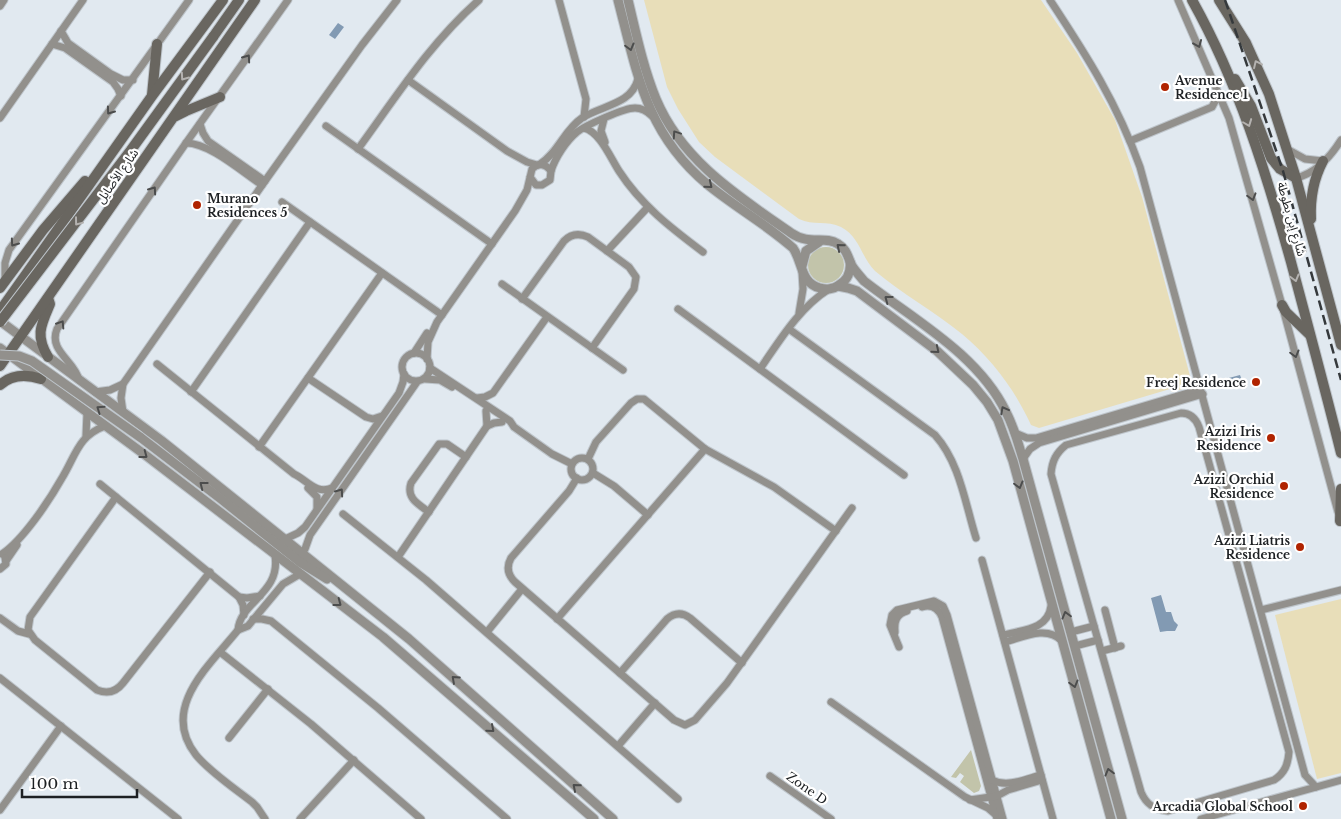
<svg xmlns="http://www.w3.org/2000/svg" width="1341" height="819" font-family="'Libre Baskerville','Noto Sans Arabic',serif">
<rect width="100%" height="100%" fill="#e1e9f0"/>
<g fill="#c2c4aa">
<circle cx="826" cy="265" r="18"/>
<path d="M 971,750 L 981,786 L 979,791 L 974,793 L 960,782 L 964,776 L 960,773 L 956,778 L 951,777 Z"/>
</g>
<g fill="#e8deb9">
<path d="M 644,0 L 1041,0 L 1077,53 L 1115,120 L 1142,197 L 1190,376 L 1191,383 L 1186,388 L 1172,392 L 1170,389 L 1039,428 L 1031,425 C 1015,390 992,359 962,334 C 934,311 902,294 875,271 C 861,257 860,237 841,227 C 827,220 813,226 799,219 L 715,157 L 699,142 L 678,109 L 667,87 Z"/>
<path d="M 1341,599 L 1341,773 L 1317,779 L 1275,615 Z"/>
</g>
<g fill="#829ab3">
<path d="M 338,23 L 344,27 L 335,39 L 329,35 Z"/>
<path d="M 1240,375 L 1243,383 L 1227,387 L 1225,379 Z"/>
<path d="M 1161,595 L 1166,612 L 1171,612 L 1174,621 L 1178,625 L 1175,631 L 1167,631 L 1160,632 L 1151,598 Z"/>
</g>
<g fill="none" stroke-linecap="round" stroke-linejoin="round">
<g stroke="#bec5cb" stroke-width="9">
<g id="minor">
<path d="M 559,0 L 586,99 L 584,117"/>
<path d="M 1050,0 C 1087,56 1117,103 1140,167 L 1305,775 L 1316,787"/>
<path d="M 1178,0 L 1229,118 L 1282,305 L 1338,512"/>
<path d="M 0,6 L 4,0"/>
<path d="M 61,31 L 68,43 L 111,74 L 123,80 L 133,80"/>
<path d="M 52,44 L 65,48 L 113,82 L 118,89 L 121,96"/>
<path d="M 408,80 L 507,151 L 527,162 L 537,165"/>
<path d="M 0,118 L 83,0"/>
<path d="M 604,119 L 601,131 L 605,142"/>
<path d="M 200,124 L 203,133 L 208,141 L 265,181"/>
<path d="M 326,126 L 492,244"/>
<path d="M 584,128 C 600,132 610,157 619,171 C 641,205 671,228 703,252"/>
<path d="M 1130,141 L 1212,107 L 1219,94"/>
<path d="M 186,143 C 210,143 242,172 262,185"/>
<path d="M 358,149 C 396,97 430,43 479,0"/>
<path d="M 1287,149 L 1305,159 L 1323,161"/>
<path d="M 540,164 C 558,153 564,130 582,118 C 602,105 631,105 638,79"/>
<path d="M 551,171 C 555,158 566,141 577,132 C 586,125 624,108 635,108 C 642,108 647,111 652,116"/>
<path d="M 1296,178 C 1316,173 1331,156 1341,140"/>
<path d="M 282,202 L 442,315"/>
<path d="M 607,251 L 648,207"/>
<path d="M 5,281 L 5,263 L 9,250 L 189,0"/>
<path d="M 502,284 L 623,370"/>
<path d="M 522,299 L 564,241 C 571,234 579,233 588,237 L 629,267 L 636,277 L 634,289 L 592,348"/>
<path d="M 678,309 L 904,475"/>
<path d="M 799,313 L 803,289 L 802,272"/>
<path d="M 789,329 L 935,435 C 960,463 965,503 976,538"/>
<circle cx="416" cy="367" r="14"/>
<path d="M 414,353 L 427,333"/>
<path d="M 427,359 L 428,342 L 437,322 L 515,211 L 527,190 L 532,169 C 538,162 546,164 551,171 L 550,180 L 542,185 L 536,185 L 530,177"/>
<path d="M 157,364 L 294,474 C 307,480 316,495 332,488"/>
<path d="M 430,368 L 510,421 L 514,427 L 552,454 L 572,464"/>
<path d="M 760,369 C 780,340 799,308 829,289"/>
<path d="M 308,378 L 366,417 L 373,419 L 382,416"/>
<path d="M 425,379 L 440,380 L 452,387"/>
<path d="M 79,380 C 75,361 48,351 57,329 L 186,143 L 288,0"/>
<path d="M 95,392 L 110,390 L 123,384"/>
<path d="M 191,392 L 310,222"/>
<path d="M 477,398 L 485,397 L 493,393 L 547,317"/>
<path d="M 486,411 L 487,426"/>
<path d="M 123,412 L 121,398 L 123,384 L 265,181 L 362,45 L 397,0"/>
<path d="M 1181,413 C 1191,413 1196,419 1199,427 L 1289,752 C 1288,764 1285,773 1274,780 L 1168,811 C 1154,810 1146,804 1141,792 L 1051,474 C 1052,461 1056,453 1066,445 Z"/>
<path d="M 1015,433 L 1027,438 L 1036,438 L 1201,389"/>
<path d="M 86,436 L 87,413"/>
<path d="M 259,447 L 382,273"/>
<circle cx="582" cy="469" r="11"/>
<path d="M 588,459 L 596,442 L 631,403 L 637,399 L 644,399 L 705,449 L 774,487 L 836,531"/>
<path d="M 1023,459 L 1030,449 L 1039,443 L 1203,394"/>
<path d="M 593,473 L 614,486 L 648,515"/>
<path d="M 577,478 L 569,491 L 511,558 C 506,567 508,575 515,582 L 674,720 L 685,725 L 695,720 L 727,683 L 852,508"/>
<path d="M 100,484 L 239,597 L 243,605 L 244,615"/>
<path d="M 308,488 L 317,497 L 317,509"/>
<path d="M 116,497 L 30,617 L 28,630 L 35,640 L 97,690 C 107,694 116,692 123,683 L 210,572"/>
<path d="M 429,512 C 418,504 406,498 411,483 L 439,444 L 447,444 L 466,457"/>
<path d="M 343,514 L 426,580 L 678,799"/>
<path d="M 283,540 L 298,533 L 305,527 L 399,393 L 403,382 L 404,374"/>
<path d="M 2,554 C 23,540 49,501 62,478 C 76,455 78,436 105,426"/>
<path d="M 301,554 L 305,549 L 310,535 L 417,382"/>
<path d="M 398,557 L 487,426 L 494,423 L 502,422"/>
<path d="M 982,560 L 1053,819"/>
<path d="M 6,561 L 17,545"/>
<path d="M 0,569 L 6,564 L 5,558"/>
<path d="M 239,597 L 247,598 L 260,596"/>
<path d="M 922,607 C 931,604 938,608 942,617 L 997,819"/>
<path d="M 1105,610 L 1115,648"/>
<path d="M 1261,610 L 1341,590"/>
<path d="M 0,618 L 18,631 L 29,634"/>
<path d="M 253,619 L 262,619 L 271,621 L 378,708 L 507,819"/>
<path d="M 557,619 L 705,449"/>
<path d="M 238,630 L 248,626 L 283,584 L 300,574"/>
<path d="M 487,632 L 522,589"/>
<path d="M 895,632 C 894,622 896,614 907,611"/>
<path d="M 1071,632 L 1094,626"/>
<path d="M 1003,635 C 1022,630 1048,630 1051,606"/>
<path d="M 1005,642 C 1023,637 1047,625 1062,641"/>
<path d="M 1075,646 L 1098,640"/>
<path d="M 899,647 L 890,625 L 892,615 L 897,610 L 934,601 L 943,606 L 947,615 L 1003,819"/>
<path d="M 1102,651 L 1121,646"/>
<path d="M 220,652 L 311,724 L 421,819"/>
<path d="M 620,673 L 667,619 C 674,613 682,612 690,618 L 742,663"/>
<path d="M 0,678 L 178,819"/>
<path d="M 831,702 L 965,797 L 988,808 L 995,814"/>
<path d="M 229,738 L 268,689"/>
<path d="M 618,746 L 655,703"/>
<path d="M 770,776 L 831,819"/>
<path d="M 992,780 C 1007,788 1026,779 1041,775"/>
<path d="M 970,800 L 997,796 L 1008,790 L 1042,780"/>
<path d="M 0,810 L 61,726"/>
<path d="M 265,819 L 257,807 L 252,802 C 234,788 210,772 196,755 C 159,708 210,665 238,630 C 240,602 281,593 275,556"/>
<path d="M 300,819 L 354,760"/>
<path d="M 1201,819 L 1341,780"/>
</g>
</g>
<g stroke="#bec5cb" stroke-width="11">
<g id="tertiary">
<path d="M 618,0 C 637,73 646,133 707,184 C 735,207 766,224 793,248 C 803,262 800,283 820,288 C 826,290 834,289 839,285 C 848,280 851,271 850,262"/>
<path d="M 628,0 C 636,33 643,67 656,99 C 682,161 738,196 791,233 C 810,246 824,235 838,244 C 847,249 848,258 852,266 C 856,272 860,276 864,281 C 914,320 978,354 1006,412 C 1014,427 1018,443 1023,459 L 1122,819"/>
<path d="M 802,266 L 806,251 L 819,242"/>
<path d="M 838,286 L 848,288 L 857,291 L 937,351 L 973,385 L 987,402 L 998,420 L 1013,461 L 1111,819"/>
<path d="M 0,321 L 162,441 L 409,639 L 613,819"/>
<path d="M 0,348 L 148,457 L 383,637 L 594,819"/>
<path d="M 140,437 L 221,499 L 301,563 L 327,579"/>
</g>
</g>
<g stroke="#bec5cb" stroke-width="12">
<g id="secondary">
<path d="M 1192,0 C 1238,82 1266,172 1291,262 C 1308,326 1325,389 1341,453"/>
<path d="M 1219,0 L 1246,43 L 1269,94 L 1296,178 L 1341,345"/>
<path d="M 213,37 L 239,0"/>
<path d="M 1235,79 L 1251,106 L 1271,158 L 1280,169 L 1296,178"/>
<path d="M 152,95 L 157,44"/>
<path d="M 176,116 L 186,111 L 220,97"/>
<path d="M 1311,219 C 1310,198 1313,180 1323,161"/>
<path d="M 0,288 L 43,230 L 85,181"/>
<path d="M 1282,305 L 1286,312 L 1310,335"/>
<path d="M 0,311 L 152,96 L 223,0"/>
<path d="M 48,357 C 35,335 41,325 50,304 L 48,298"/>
<path d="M 0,366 L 255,0"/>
<path d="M 0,385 C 12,374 26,374 41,379"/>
<path d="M 1340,521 L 1341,489"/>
</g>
</g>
<use href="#minor" stroke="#92908c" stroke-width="7"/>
<use href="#tertiary" stroke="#92908c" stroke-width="9"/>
<use href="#secondary" stroke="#696660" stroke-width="10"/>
<path stroke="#35393c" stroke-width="2.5" stroke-dasharray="10 5" stroke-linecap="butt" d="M 1225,0 L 1283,171 L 1341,380"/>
<g stroke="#bec5cb" stroke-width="11" stroke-linecap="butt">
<path id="tertiary-bridge" d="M 0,355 L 19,356 L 32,361 L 140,437"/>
</g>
<g stroke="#bec5cb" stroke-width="12" stroke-linecap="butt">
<path id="secondary-bridge" d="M 0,322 L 131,150 L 213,37"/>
</g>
<use href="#tertiary-bridge" stroke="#92908c" stroke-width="9"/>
<use href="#secondary-bridge" stroke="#696660" stroke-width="10"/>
</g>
<defs><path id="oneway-chevron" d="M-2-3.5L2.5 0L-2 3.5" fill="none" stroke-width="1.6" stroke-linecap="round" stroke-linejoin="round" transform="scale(1.25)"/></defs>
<g stroke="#4c4d4d">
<use href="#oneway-chevron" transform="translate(1198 44) rotate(67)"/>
<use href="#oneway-chevron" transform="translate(630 47) rotate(75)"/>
<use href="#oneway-chevron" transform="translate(247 58) rotate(-55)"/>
<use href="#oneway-chevron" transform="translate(110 111) rotate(126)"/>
<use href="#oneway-chevron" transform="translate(676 134) rotate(-124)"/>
<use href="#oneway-chevron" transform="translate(709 185) rotate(39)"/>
<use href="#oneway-chevron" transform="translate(153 190) rotate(-55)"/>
<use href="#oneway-chevron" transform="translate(1252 197) rotate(74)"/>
<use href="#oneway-chevron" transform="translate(14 243) rotate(125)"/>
<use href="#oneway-chevron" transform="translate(840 247) rotate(-140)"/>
<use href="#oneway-chevron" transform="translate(888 299) rotate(-143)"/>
<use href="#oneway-chevron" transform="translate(61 324) rotate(-57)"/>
<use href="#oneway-chevron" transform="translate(936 350) rotate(39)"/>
<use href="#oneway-chevron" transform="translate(1295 354) rotate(75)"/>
<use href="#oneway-chevron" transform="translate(100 409) rotate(-145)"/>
<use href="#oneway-chevron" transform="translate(1004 410) rotate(-118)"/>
<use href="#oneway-chevron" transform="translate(144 455) rotate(37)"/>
<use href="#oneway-chevron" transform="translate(203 485) rotate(-142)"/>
<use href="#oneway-chevron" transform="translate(1019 485) rotate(75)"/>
<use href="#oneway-chevron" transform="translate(340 492) rotate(-55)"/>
<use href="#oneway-chevron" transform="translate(338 603) rotate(37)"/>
<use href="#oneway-chevron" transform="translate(1066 615) rotate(-105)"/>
<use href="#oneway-chevron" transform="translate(455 679) rotate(-138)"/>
<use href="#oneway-chevron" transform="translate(1074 684) rotate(75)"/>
<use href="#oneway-chevron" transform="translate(491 729) rotate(41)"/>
<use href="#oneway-chevron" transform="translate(1109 772) rotate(-105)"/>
<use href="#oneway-chevron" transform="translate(576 787) rotate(-139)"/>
</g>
<g stroke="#b4b2b0">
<use href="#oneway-chevron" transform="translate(1257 64) rotate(-115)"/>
<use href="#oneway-chevron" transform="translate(184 77) rotate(125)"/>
<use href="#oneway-chevron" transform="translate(1248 123) rotate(69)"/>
<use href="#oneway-chevron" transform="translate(78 222) rotate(127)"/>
<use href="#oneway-chevron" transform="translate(1295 278) rotate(75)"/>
</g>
<g fill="#b02300" stroke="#fff" stroke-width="2">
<circle cx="1165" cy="87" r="5"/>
<circle cx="197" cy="205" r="5"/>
<circle cx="1256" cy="382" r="5"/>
<circle cx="1271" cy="438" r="5"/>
<circle cx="1284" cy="486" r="5"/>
<circle cx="1300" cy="547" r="5"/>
<circle cx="1303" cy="806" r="5"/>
</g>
<g text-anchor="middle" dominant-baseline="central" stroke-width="4.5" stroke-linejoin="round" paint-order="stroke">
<g font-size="12" font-weight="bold" fill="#1d2023" stroke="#fff" text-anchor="end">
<text x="1175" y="80" text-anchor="start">Avenue<tspan x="1175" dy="14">Residence 1</tspan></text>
<text x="207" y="198" text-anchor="start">Murano<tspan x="207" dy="14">Residences 5</tspan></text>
<text x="1246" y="382">Freej Residence</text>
<text x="1261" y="431">Azizi Iris<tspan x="1261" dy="14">Residence</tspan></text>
<text x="1274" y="479">Azizi Orchid<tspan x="1274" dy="14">Residence</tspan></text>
<text x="1290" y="540">Azizi Liatris<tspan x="1290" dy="14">Residence</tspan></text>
<text x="1293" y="806">Arcadia Global School</text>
</g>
<g font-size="12" fill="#1d2023" stroke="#fff">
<text transform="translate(117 176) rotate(-55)">شارع الأصايل</text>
<text transform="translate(1292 219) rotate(74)">شارع إبن بطوطة</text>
<text transform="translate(807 788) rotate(35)">Zone D</text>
</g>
</g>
<path d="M22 789v8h115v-8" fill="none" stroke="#1d2023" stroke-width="2.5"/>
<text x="30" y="789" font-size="15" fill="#1d2023" stroke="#ffffff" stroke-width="4" paint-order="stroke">100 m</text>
</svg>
